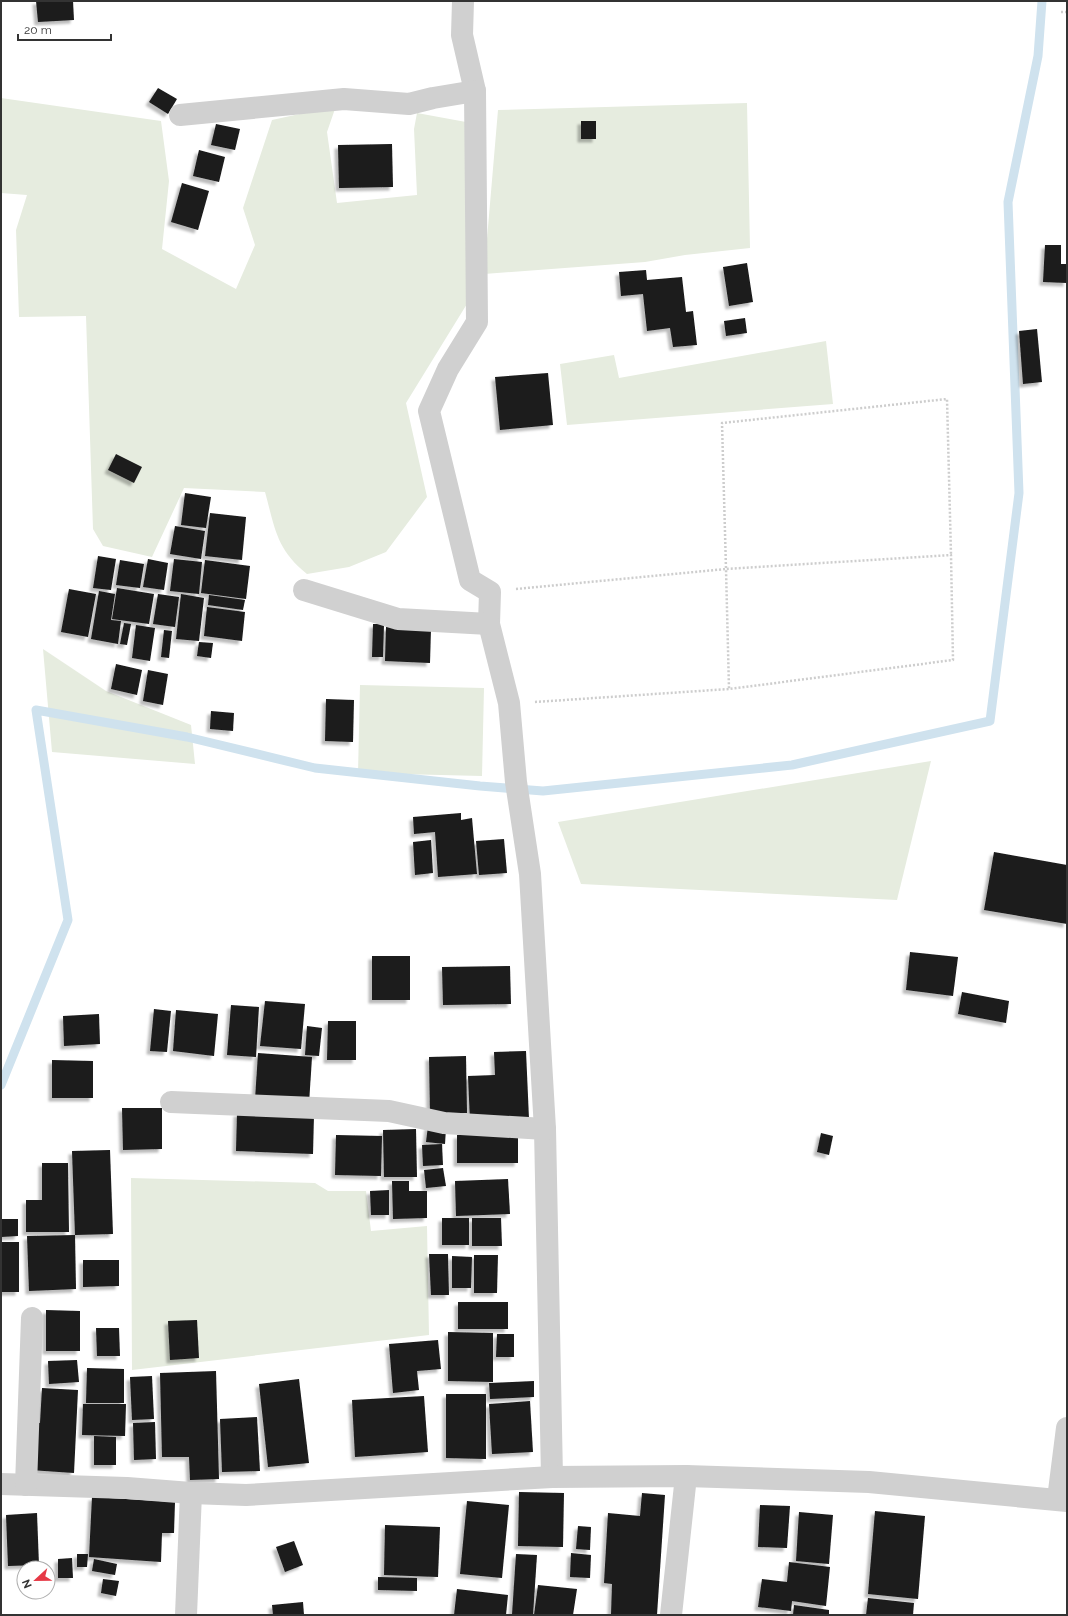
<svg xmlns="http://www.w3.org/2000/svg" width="1068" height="1616" font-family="Raleway,sans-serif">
<defs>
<filter id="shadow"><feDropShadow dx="-3.5" dy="3.5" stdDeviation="1" flood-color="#0004"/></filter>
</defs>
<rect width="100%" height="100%" fill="#fff"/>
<g fill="#e6ecdf">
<path d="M 1,98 L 161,121 L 169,181 L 162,249 L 236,289 L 255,245 L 243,208 L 272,120 L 336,106 L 327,132 L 337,203 L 417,195 L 414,129 L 417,113 L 466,122 L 470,299 L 406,403 L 427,497 L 386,552 L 349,567 L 307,574 C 276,549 275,528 265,492 L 184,488 L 152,557 L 103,546 L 93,529 L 86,316 L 19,317 L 16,230 L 27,195 L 1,193 Z"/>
<path d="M 747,103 L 750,248 L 685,255 L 645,262 L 484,274 L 498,110 Z"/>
<path d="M 826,341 L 833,404 L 567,425 L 560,364 L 614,355 L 619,378 Z"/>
<path d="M 43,649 L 106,691 L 191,725 L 195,764 L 52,752 Z"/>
<path d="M 360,685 L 484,688 L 482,776 L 358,773 Z"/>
<path d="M 931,761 L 897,900 L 581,884 L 558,822 Z"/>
<path d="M 131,1178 L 315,1183 L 328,1191 L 366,1191 L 371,1231 L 427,1226 L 429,1335 L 132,1370 Z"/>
</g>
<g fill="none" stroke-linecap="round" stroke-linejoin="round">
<path stroke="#cfe2ee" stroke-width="9" d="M 1,1085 L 68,920 L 36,710 L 187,737 L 315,768 L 480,786 L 543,791 L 792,765 L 990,721 L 1019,493 L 1008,202 L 1038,56 L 1042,1"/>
</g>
<g fill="#1a1a1a" filter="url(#shadow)">
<path d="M 36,1 L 73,1 L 74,20 L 38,22 Z"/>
<path d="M 158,88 L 177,99 L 168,114 L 149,102 Z"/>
<rect x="581" y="121" width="15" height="18"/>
<path d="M 216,124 L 240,129 L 235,150 L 211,145 Z"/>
<path d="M 392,144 L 393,187 L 339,188 L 338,145 Z"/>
<path d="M 199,150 L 225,157 L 219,182 L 193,176 Z"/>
<path d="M 182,183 L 209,191 L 198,230 L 171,222 Z"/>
<path d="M 1045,245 L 1061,245 L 1061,264 L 1067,264 L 1067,283 L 1043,282 Z"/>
<path d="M 747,263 L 753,302 L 729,306 L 723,267 Z"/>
<path d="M 646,270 L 647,280 L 682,277 L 686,312 L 693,311 L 697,345 L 673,347 L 670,328 L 647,331 L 643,294 L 621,296 L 619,272 Z"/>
<path d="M 745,318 L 747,333 L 726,336 L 724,321 Z"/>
<path d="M 1037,329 L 1042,382 L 1023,384 L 1019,331 Z"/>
<path d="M 548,373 L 553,425 L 500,430 L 495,377 Z"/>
<path d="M 116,454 L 142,467 L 134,483 L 108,470 Z"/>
<path d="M 185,493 L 211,497 L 206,528 L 181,525 Z"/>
<path d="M 210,513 L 246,517 L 242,560 L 205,556 Z"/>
<path d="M 175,526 L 205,531 L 201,559 L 170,554 Z"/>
<path d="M 98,556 L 116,559 L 111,590 L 93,588 Z"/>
<path d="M 148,559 L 168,563 L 164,590 L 143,587 Z"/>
<path d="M 174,559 L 202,562 L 199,594 L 170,591 Z"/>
<path d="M 120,560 L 144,564 L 140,588 L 116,585 Z"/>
<path d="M 205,560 L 250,566 L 246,599 L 201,593 Z"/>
<path d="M 117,588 L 154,594 L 149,624 L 112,619 Z"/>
<path d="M 69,589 L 96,594 L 88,637 L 61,632 Z"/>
<path d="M 99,591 L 115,594 L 111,620 L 121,621 L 118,644 L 91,639 Z"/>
<path d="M 158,594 L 179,597 L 175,627 L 153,624 Z"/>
<path d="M 181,594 L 204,598 L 199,641 L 176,639 Z"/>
<path d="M 209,595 L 245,600 L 243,610 L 208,605 Z"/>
<path d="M 207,607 L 245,612 L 242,641 L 204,636 Z"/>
<path d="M 124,623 L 131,624 L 127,645 L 120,644 Z"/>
<path d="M 373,624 L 384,624 L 383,657 L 372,657 Z"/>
<path d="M 136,625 L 155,628 L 150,661 L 132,658 Z"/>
<path d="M 386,627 L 431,629 L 430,663 L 385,661 Z"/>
<path d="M 164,630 L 172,631 L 169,658 L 161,657 Z"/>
<path d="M 199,642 L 213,643 L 211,658 L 197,656 Z"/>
<path d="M 116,664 L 142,670 L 137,695 L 111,689 Z"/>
<path d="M 148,670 L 168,674 L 163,705 L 143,701 Z"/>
<path d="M 326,699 L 354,700 L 353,742 L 325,741 Z"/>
<path d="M 211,711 L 234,713 L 233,731 L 210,729 Z"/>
<path d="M 461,813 L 461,820 L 472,818 L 477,874 L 438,877 L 435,832 L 414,834 L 413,817 Z"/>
<path d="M 504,839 L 507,873 L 479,875 L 476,841 Z"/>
<path d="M 431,840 L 433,873 L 415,875 L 413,842 Z"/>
<path d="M 994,852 L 1067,865 L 1067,924 L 984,910 Z"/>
<path d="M 910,952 L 958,957 L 953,996 L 906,990 Z"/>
<rect x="372" y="956" width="38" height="44"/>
<path d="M 510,966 L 511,1004 L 443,1005 L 442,967 Z"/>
<path d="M 962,992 L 1009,1001 L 1006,1023 L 958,1014 Z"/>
<path d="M 265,1001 L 305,1004 L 301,1049 L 260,1046 Z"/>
<path d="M 231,1005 L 259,1007 L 256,1057 L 227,1055 Z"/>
<path d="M 154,1009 L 171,1011 L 167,1052 L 150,1051 Z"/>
<path d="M 176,1010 L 218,1014 L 214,1056 L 173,1051 Z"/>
<path d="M 99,1014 L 100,1044 L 64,1046 L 63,1016 Z"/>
<path d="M 328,1021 L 356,1021 L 356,1060 L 327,1060 Z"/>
<path d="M 307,1026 L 322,1028 L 319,1056 L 305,1055 Z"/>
<path d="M 526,1051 L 529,1119 L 470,1121 L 468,1076 L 495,1075 L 494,1052 Z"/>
<path d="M 258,1053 L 312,1057 L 309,1104 L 255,1100 Z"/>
<path d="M 466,1056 L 467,1113 L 430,1114 L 429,1057 Z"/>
<path d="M 52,1060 L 93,1061 L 93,1098 L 52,1098 Z"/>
<path d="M 122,1108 L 162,1108 L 162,1149 L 123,1150 Z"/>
<path d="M 237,1113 L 314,1115 L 313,1154 L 236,1151 Z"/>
<path d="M 428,1126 L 446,1128 L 445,1144 L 426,1142 Z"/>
<path d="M 416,1129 L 417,1177 L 384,1177 L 383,1130 Z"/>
<path d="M 821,1133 L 833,1136 L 829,1155 L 817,1152 Z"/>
<path d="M 336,1135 L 382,1136 L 381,1176 L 335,1175 Z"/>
<rect x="457" y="1135" width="61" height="28"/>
<path d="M 442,1144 L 443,1165 L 423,1166 L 422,1145 Z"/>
<path d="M 110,1150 L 113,1234 L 75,1235 L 72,1151 Z"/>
<path d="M 42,1163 L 68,1163 L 69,1232 L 26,1232 L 26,1200 L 42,1200 Z"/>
<path d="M 443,1168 L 446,1186 L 426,1188 L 424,1170 Z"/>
<path d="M 508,1179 L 510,1214 L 456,1216 L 455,1181 Z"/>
<path d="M 392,1181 L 409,1181 L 409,1191 L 427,1191 L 427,1218 L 393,1219 Z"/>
<path d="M 389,1190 L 389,1215 L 371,1215 L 370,1191 Z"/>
<rect x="442" y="1218" width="27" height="27"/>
<path d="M 472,1218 L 501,1218 L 502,1246 L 472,1246 Z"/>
<path d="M 1,1219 L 18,1219 L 18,1236 L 1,1237 Z"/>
<path d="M 75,1235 L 76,1289 L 29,1291 L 27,1236 Z"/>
<rect x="1" y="1242" width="18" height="50"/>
<path d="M 429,1254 L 448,1254 L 449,1295 L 431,1295 Z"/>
<path d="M 474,1255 L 498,1255 L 497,1293 L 474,1293 Z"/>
<path d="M 452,1256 L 472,1257 L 471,1288 L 452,1288 Z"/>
<path d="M 83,1260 L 119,1260 L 119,1286 L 83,1287 Z"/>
<rect x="458" y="1302" width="50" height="27"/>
<path d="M 46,1310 L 80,1311 L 80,1351 L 46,1351 Z"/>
<path d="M 197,1320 L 199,1358 L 170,1360 L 168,1321 Z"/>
<path d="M 96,1328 L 119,1328 L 120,1356 L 97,1356 Z"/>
<path d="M 448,1332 L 493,1333 L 493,1382 L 448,1381 Z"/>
<path d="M 497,1334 L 514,1334 L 514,1357 L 496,1357 Z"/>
<path d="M 438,1340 L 441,1369 L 417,1371 L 419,1390 L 393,1393 L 389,1344 Z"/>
<path d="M 77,1360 L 79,1382 L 49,1384 L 48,1361 Z"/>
<path d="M 87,1368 L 124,1369 L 124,1403 L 86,1403 Z"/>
<path d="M 216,1371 L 219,1479 L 190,1480 L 189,1457 L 162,1457 L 160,1373 Z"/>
<path d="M 152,1376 L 154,1419 L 132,1420 L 130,1377 Z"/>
<path d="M 299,1379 L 309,1463 L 268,1467 L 259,1384 Z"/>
<path d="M 534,1381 L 534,1397 L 490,1399 L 489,1383 Z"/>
<path d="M 42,1388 L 78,1390 L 74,1473 L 30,1470 L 32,1422 L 40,1423 Z"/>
<path d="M 446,1394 L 486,1394 L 486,1459 L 446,1458 Z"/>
<path d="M 424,1396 L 428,1452 L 355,1457 L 352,1400 Z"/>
<path d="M 530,1401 L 533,1452 L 492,1454 L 489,1404 Z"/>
<path d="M 83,1404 L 126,1404 L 125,1436 L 82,1435 Z"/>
<path d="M 257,1417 L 260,1471 L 222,1472 L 220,1419 Z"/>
<path d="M 155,1422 L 156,1459 L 134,1460 L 133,1423 Z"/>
<path d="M 94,1436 L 116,1437 L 116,1465 L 94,1465 Z"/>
<path d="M 519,1492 L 564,1493 L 563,1547 L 518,1546 Z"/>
<path d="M 642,1493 L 665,1495 L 657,1615 L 611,1615 L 612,1584 L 604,1583 L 608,1513 L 640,1516 Z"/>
<path d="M 92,1497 L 175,1502 L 174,1533 L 162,1533 L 161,1562 L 89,1557 Z"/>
<path d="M 467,1501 L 509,1505 L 502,1578 L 460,1574 Z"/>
<path d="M 760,1505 L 790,1506 L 787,1548 L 758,1547 Z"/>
<path d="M 875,1511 L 925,1516 L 918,1599 L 868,1594 Z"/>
<path d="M 799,1512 L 833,1515 L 829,1564 L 796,1561 Z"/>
<path d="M 37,1513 L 39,1565 L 8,1566 L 6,1515 Z"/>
<path d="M 385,1525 L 440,1527 L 438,1577 L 384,1575 Z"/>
<path d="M 578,1526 L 591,1527 L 590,1550 L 576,1549 Z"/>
<path d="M 294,1541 L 303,1565 L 285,1572 L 276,1547 Z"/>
<path d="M 571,1553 L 591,1555 L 590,1578 L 570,1577 Z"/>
<path d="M 77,1554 L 88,1554 L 87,1567 L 77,1567 Z"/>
<path d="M 516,1554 L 537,1555 L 533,1615 L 512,1615 Z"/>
<path d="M 72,1558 L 73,1578 L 58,1578 L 58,1559 Z"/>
<path d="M 94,1559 L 117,1564 L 115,1575 L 92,1571 Z"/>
<path d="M 789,1562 L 830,1567 L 826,1606 L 792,1601 L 791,1611 L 758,1607 L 762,1579 L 787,1582 Z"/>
<path d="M 378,1577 L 417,1578 L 417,1591 L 378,1590 Z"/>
<path d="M 103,1579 L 119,1581 L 116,1596 L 101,1593 Z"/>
<path d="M 538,1585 L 577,1589 L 573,1615 L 534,1615 Z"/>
<path d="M 457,1589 L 508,1595 L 506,1615 L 454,1615 Z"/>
<path d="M 868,1598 L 914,1603 L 913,1615 L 866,1615 Z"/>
<path d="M 303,1602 L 304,1615 L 273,1615 L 272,1605 Z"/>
<path d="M 794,1605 L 829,1610 L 829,1615 L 793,1615 Z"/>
</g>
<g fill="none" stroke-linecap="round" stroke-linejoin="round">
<g stroke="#cdcdcd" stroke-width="2.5" stroke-dasharray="2 2" stroke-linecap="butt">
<path d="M 1061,12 L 1067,12"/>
<path d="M 516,589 L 726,569 L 722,423 L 947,399 L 951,555"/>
<path d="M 535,702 L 729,689 L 953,660 L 951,555 L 726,569 L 729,689"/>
</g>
<g stroke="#d0d0d0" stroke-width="22">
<path d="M 463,1 L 462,35 L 475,91 L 477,322 L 448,369 L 429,411 L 470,580 L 490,592 L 489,624 L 509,703 L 516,782 L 530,874 L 545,1129 L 552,1477"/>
<path d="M 180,115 L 344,99 L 409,104 L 433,98 L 475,91"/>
<path d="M 304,590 L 398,619 L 489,624"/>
<path d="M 171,1102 L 389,1111 L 444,1123 L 545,1129"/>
<path d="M 1,1484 L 127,1488 L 191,1493 L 246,1495 L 552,1477 L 686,1476 L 869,1482 L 1067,1501"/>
<path d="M 26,1485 L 32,1318"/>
<path d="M 1058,1499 L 1067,1428"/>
<path d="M 186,1615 L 191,1493"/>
<path d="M 671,1615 L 686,1476"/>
</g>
</g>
<rect width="1068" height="1616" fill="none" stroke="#333333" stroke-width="4"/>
<g transform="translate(36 1580) rotate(248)"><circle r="19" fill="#ffffff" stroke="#adadad"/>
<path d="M0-3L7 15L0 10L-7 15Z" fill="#e63946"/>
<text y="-6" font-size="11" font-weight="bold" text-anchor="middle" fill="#333333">N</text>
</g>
<path d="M18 34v6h93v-6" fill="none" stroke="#333333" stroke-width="2"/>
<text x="24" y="34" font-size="12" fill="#333333" stroke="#ffffff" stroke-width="3" paint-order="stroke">20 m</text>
</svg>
